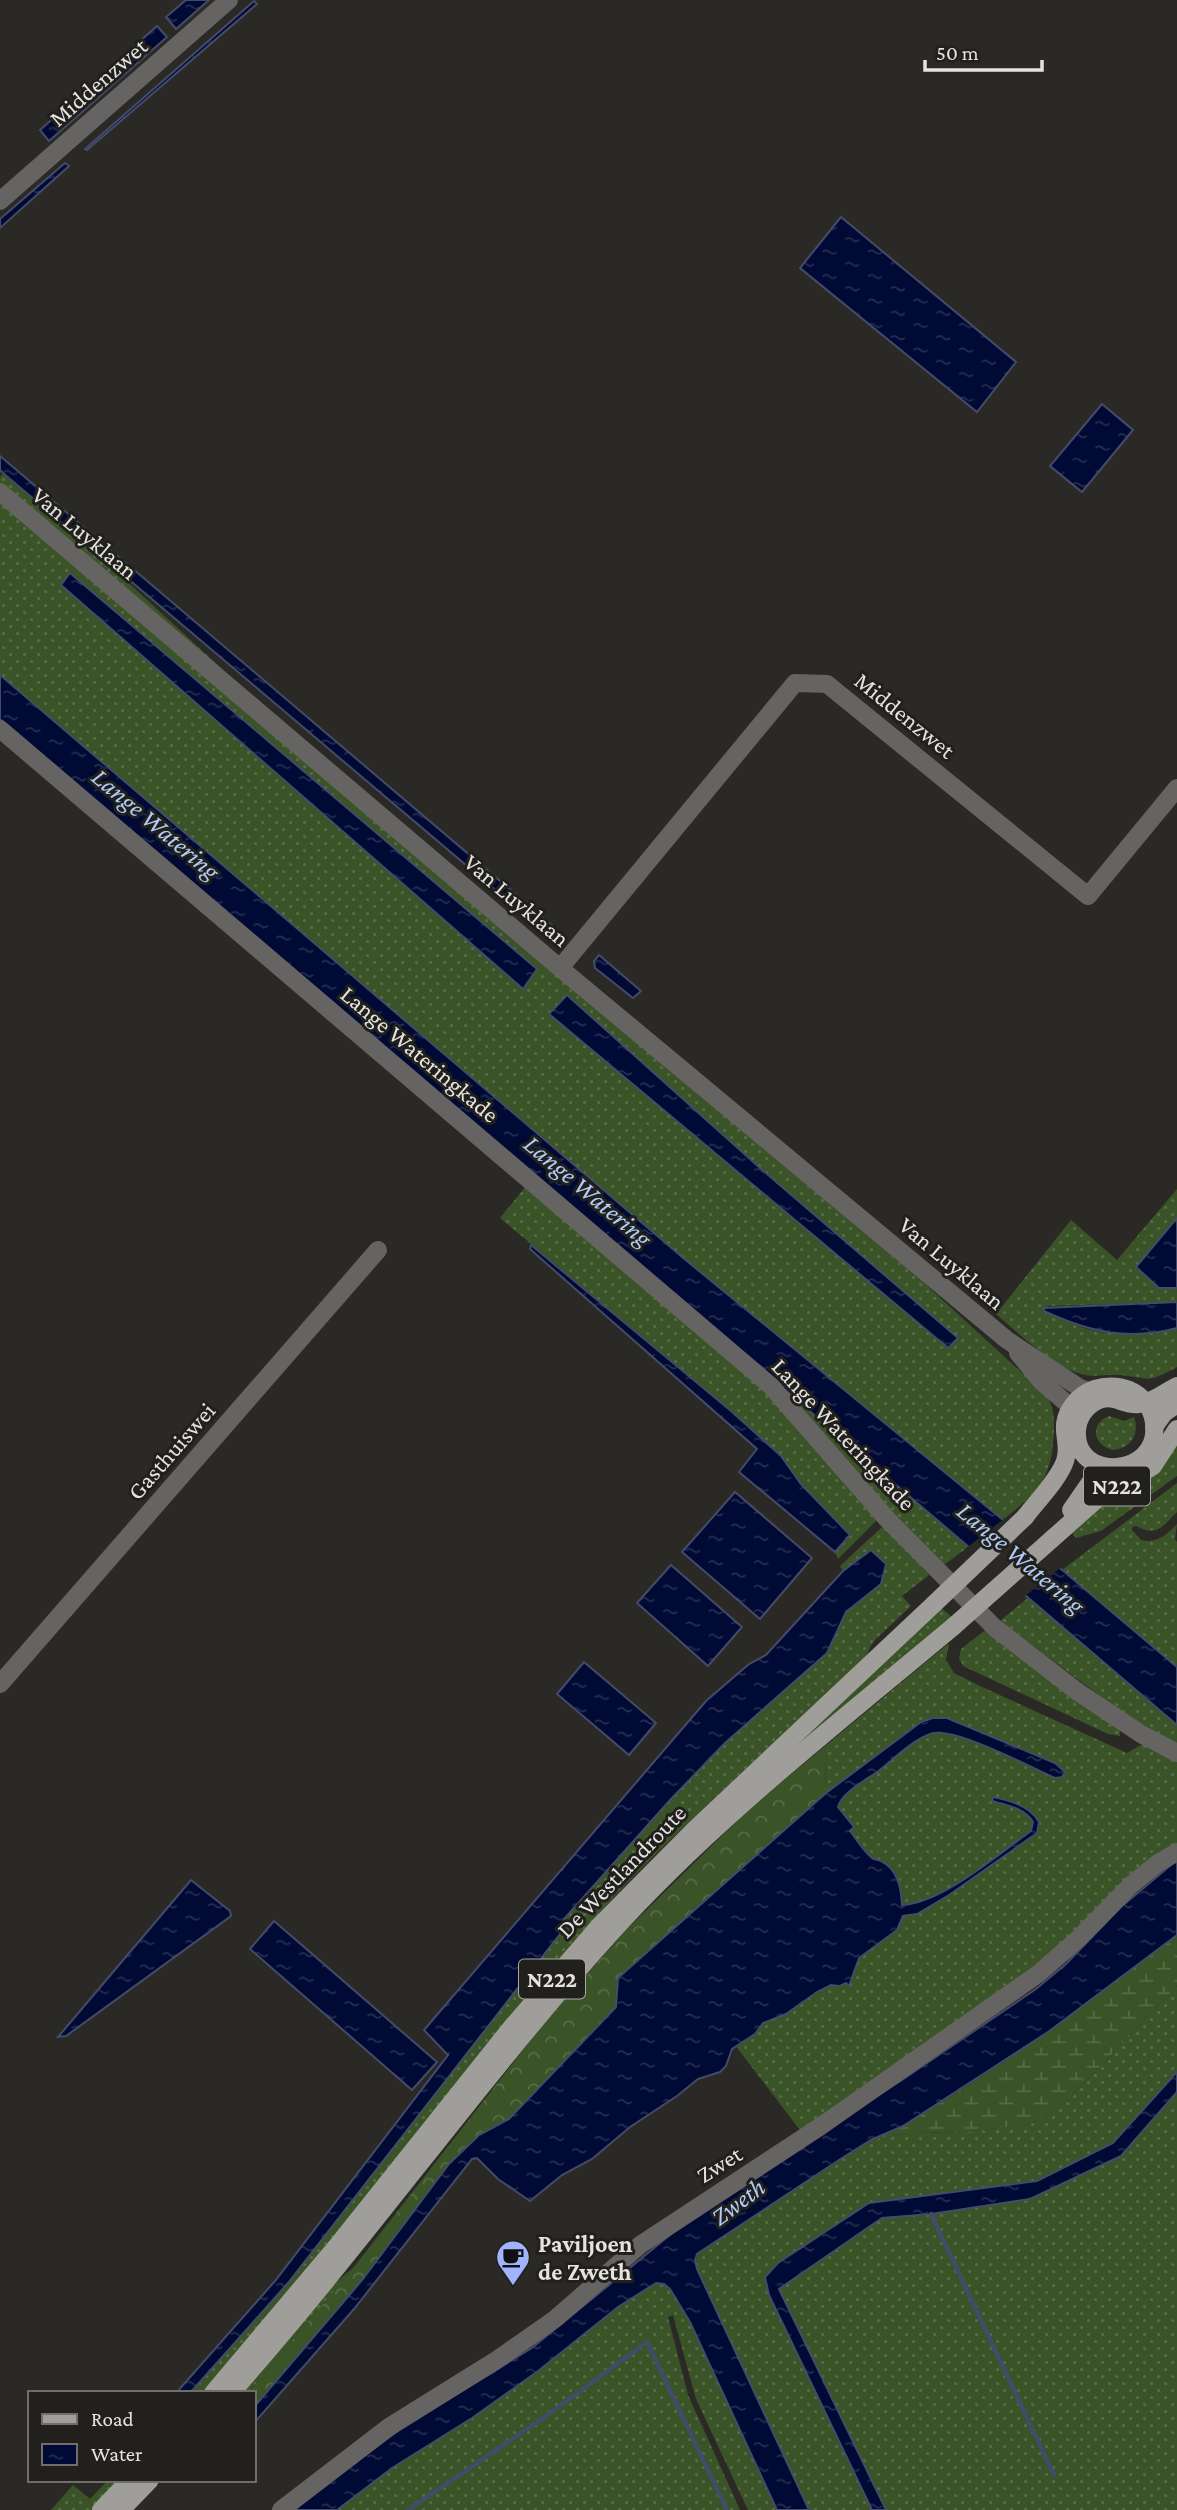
<svg xmlns="http://www.w3.org/2000/svg" width="1177" height="2510" font-family="'Crimson Pro',serif">
<defs>
<pattern id="grass-dots" width="8" height="8" patternUnits="userSpaceOnUse" patternTransform="scale(1.75)"><rect width="8" height="8" fill="#3a5428"/><path d="M2 2h.1M6 6h.1" fill="none" stroke="#566c47" stroke-width="1.8" stroke-linecap="round"/></pattern>
<pattern id="forest-crowns" width="20" height="18" patternUnits="userSpaceOnUse" patternTransform="scale(1.75)"><rect width="20" height="18" fill="#3a5428"/><path d="M2 6a3 3 0 1 1 6 0M12 15a3 3 0 1 1 6 0" fill="none" stroke="#566c47"/></pattern>
<pattern id="wetland-marsh" width="20" height="14" patternUnits="userSpaceOnUse" patternTransform="scale(1.75)"><rect width="20" height="14" fill="#3a5428"/><path d="M1 5h8M5 5V1M11 12h8M15 12V8" fill="none" stroke="#566c47"/></pattern>
<pattern id="water-ripples" width="26" height="14" patternUnits="userSpaceOnUse" patternTransform="scale(1.75)"><rect width="26" height="14" fill="#000a34"/><path d="M2 4q2-2 4 0t4 0M15 11q2-2 4 0t4 0" fill="none" stroke="#252e51"/></pattern>
</defs>
<rect width="100%" height="100%" fill="#2b2926"/>
<g fill="url(#grass-dots)">
<path d="M 3,473 L 95,552 L 539,961 L 922,1281 L 1045,1394 C 1054,1405 1054,1416 1054,1430 C 1052,1479 1040,1490 1003,1520 L 682,1257 L 0,675 L 0,477 Z"/>
<path d="M 527,1185 L 770,1392 L 879,1518 L 838,1559 L 835,1552 L 850,1534 L 801,1484 L 781,1456 L 731,1410 L 500,1218 Z"/>
<path d="M 1177,1189 L 1177,1218 L 1136,1267 L 1159,1288 L 1177,1288 L 1177,1302 L 1048,1306 L 1044,1311 C 1062,1319 1081,1329 1100,1332 C 1118,1335 1160,1333 1177,1328 L 1177,1367 C 1147,1384 1150,1378 1120,1375 C 1107,1374 1094,1378 1081,1374 C 1054,1367 1017,1332 996,1314 L 1071,1220 L 1117,1260 Z"/>
<path d="M 789,1392 L 968,1547 L 941,1567 L 890,1514 Z"/>
<path d="M 1109,1416 L 1124,1421 L 1134,1417 C 1140,1434 1131,1448 1113,1450 C 1093,1445 1089,1424 1109,1416 Z"/>
<path d="M 1177,1439 L 1177,1476 L 1101,1531 L 1076,1538 L 1072,1533 Z"/>
<path d="M 1177,1483 L 1177,1512 C 1162,1527 1157,1537 1136,1526 L 1132,1527 L 1132,1530 L 1141,1540 C 1157,1544 1166,1535 1177,1524 L 1175,1539 L 1177,1542 L 1177,1667 L 1062,1570 Z"/>
<path d="M 882,1527 L 888,1527 L 929,1575 L 902,1596 L 911,1606 L 873,1642 L 864,1660 C 775,1744 682,1823 599,1913 C 544,1973 495,2038 444,2101 C 370,2192 296,2282 222,2372 L 203,2393 L 190,2393 L 288,2283 L 560,1934 L 564,1919 L 671,1799 L 725,1743 L 827,1653 L 846,1612 L 881,1584 L 871,1550 L 843,1571 L 840,1566 Z"/>
<path d="M 1029,1597 L 1177,1725 L 1177,1747 L 1120,1711 L 1000,1621 Z"/>
<path d="M 941,1608 L 952,1617 C 912,1656 868,1689 825,1725 C 761,1779 699,1835 641,1895 C 570,1969 507,2049 443,2129 C 372,2218 300,2307 224,2393 L 218,2393 L 297,2302 L 515,2031 L 604,1927 L 725,1806 Z"/>
<path d="M 988,1628 L 1120,1729 L 1120,1736 L 1108,1734 L 963,1666 L 959,1658 L 961,1649 Z"/>
<path d="M 949,1643 L 946,1660 L 954,1673 L 980,1686 L 1127,1753 L 1146,1742 L 1177,1759 L 1177,1845 L 1042,1964 L 803,2134 L 735,2045 L 747,2039 L 768,2019 L 781,2017 L 796,2008 L 817,1992 L 831,1985 L 846,1983 L 848,1985 L 859,1958 L 897,1931 L 902,1916 L 899,1880 L 873,1859 L 850,1831 L 854,1827 L 826,1793 L 825,1746 Z"/>
<path d="M 1177,1986 L 1177,2072 L 1113,2143 L 1037,2181 L 869,2203 L 769,2295 L 872,2510 L 809,2510 L 695,2266 L 697,2254 L 871,2140 L 907,2133 L 965,2132 L 1030,2124 L 1065,2103 Z"/>
<path d="M 1177,2092 L 1177,2510 L 886,2510 L 779,2289 L 882,2218 L 931,2214 L 1121,2156 Z"/>
<path d="M 354,2267 L 248,2393 L 237,2393 L 326,2291 Z"/>
<path d="M 656,2283 L 664,2284 L 670,2289 L 690,2322 L 777,2510 L 748,2510 L 696,2399 L 673,2315 L 668,2317 L 688,2395 L 740,2510 L 337,2510 L 392,2468 L 472,2418 L 618,2307 Z"/>
<path d="M 108,2480 L 121,2480 L 94,2510 L 51,2510 L 73,2485 L 90,2499 Z"/>
</g>
<path fill="url(#forest-crowns)" d="M 825,1746 L 826,1793 L 618,1978 L 616,2007 L 509,2119 L 479,2135 L 449,2164 L 363,2279 L 254,2407 L 254,2393 L 248,2393 L 354,2267 L 541,2027 L 626,1930 L 747,1811 Z"/>
<path fill="url(#wetland-marsh)" d="M 1177,1935 L 1177,1986 L 1065,2103 L 1030,2124 L 965,2132 L 907,2133 L 871,2140 C 912,2122 949,2098 987,2073 C 1052,2030 1114,1982 1177,1935 Z"/>
<g fill="url(#water-ripples)" stroke="#444b68" stroke-width="2">
<path d="M 186,0 L 209,0 L 176,29 L 166,17 Z"/>
<path d="M 254,1 L 257,4 L 87,150 L 85,149 Z"/>
<path d="M 157,26 L 167,37 L 49,141 L 40,130 Z"/>
<path d="M 65,163 L 69,166 L 0,228 L 0,219 Z"/>
<path d="M 841,217 L 1016,362 L 977,412 L 800,268 Z"/>
<path d="M 1102,404 L 1133,430 L 1082,492 L 1050,466 Z"/>
<path d="M 0,456 L 552,925 L 553,929 L 550,932 L 545,932 L 3,473 L 0,470 Z"/>
<path d="M 70,573 L 537,969 L 523,989 L 61,585 Z"/>
<path d="M 0,675 L 682,1257 L 1003,1520 L 1177,1667 L 1177,1725 L 0,719 Z"/>
<path d="M 599,955 L 641,991 L 633,998 L 595,968 L 594,961 Z"/>
<path d="M 567,995 L 760,1168 L 958,1338 L 948,1348 L 549,1014 Z"/>
<path d="M 1177,1218 L 1177,1288 L 1159,1288 L 1136,1267 Z"/>
<path d="M 531,1245 L 731,1411 L 781,1456 L 801,1484 L 850,1535 L 835,1552 L 739,1472 L 757,1449 L 530,1249 Z"/>
<path d="M 1177,1302 L 1177,1328 C 1128,1341 1089,1332 1044,1311 L 1044,1308 Z"/>
<path d="M 735,1492 L 812,1558 L 760,1619 L 682,1552 Z"/>
<path d="M 871,1550 L 886,1564 L 881,1584 L 846,1612 L 827,1653 L 725,1743 L 671,1799 L 564,1919 L 560,1934 L 288,2283 L 190,2393 L 176,2393 L 275,2281 L 448,2055 L 424,2030 L 706,1701 L 749,1664 L 766,1655 L 843,1571 Z"/>
<path d="M 671,1565 L 742,1627 L 708,1666 L 637,1603 Z"/>
<path d="M 584,1662 L 656,1723 L 629,1755 L 557,1694 Z"/>
<path d="M 933,1718 L 947,1718 L 1055,1763 L 1065,1772 L 1062,1777 L 1055,1778 C 1030,1767 952,1725 930,1734 C 911,1741 893,1760 877,1772 C 866,1780 841,1793 838,1807 L 854,1827 L 850,1831 C 857,1840 863,1850 871,1857 C 875,1861 875,1858 881,1861 C 898,1869 901,1888 902,1905 C 942,1903 997,1855 1031,1831 L 1033,1822 C 1025,1808 1007,1805 992,1801 L 993,1797 C 1009,1800 1031,1807 1039,1822 L 1037,1833 L 949,1895 L 917,1914 L 903,1916 L 897,1930 L 859,1958 L 849,1986 L 846,1983 L 840,1986 L 831,1985 L 817,1992 L 786,2014 L 763,2023 L 755,2034 L 732,2049 L 726,2066 L 720,2072 L 698,2079 L 677,2096 L 630,2127 L 592,2159 L 562,2175 L 530,2201 L 498,2179 L 477,2158 L 472,2159 L 354,2309 L 254,2423 L 254,2407 L 363,2279 L 449,2164 L 479,2135 L 509,2119 L 616,2007 L 618,1978 L 826,1793 L 921,1722 Z"/>
<path d="M 1177,1860 L 1177,1935 L 1048,2032 L 903,2126 L 871,2140 L 842,2158 L 697,2254 L 695,2260 L 697,2269 L 809,2510 L 777,2510 L 690,2322 L 670,2289 L 664,2284 L 656,2283 L 618,2307 L 538,2371 L 472,2418 L 392,2468 L 337,2510 L 291,2510 L 403,2427 L 532,2348 L 687,2221 L 905,2078 L 1036,1989 L 1066,1964 L 1121,1907 Z"/>
<path d="M 191,1880 L 230,1911 L 231,1916 L 66,2036 L 58,2037 Z"/>
<path d="M 274,1921 L 437,2062 L 412,2090 L 250,1949 Z"/>
<path d="M 1177,2072 L 1177,2092 L 1121,2156 L 1030,2199 L 931,2214 L 882,2218 L 779,2289 L 886,2510 L 872,2510 L 769,2295 L 765,2277 L 778,2263 L 869,2203 L 1037,2181 L 1113,2143 Z"/>
</g>
<path fill="#2b2926" d="M 1005,1518 L 1063,1566 L 1024,1597 L 965,1549 Z"/>
<g fill="none" stroke-linecap="round" stroke-linejoin="round">
<g stroke="#444b68" stroke-width="4.5">
<path d="M 931,2214 L 1054,2475"/>
<path d="M 408,2510 L 546,2416 L 647,2342 L 727,2510"/>
</g>
<g stroke="#656462" stroke-width="18">
<path d="M 0,201 L 229,0"/>
<path d="M 0,492 L 560,968 L 1007,1340 L 1080,1388 L 1090,1391"/>
<path d="M 0,729 L 771,1386 L 887,1519 L 995,1628 L 1078,1692 L 1141,1734 L 1177,1753"/>
<path d="M 560,968 L 795,683 L 827,684 L 1088,896 L 1177,788"/>
<path d="M 1018,1353 L 1042,1382 L 1071,1407"/>
<path d="M 0,1684 L 378,1250"/>
<path d="M 281,2510 L 389,2427 L 495,2361 L 555,2319 L 640,2245 L 821,2126 L 1038,1974 L 1078,1939 L 1131,1885 L 1158,1863 L 1177,1852"/>
</g>
<g stroke="#a09e9a" stroke-width="18">
<path d="M 1154,1427 L 1164,1413 L 1177,1404"/>
<path d="M 1071,1510 L 1098,1471 L 1105,1467"/>
<path d="M 1025,1517 C 1037,1501 1059,1479 1065,1461 C 1072,1441 1056,1428 1073,1405 C 1096,1374 1149,1383 1154,1423 C 1161,1478 1073,1483 1077,1430 C 1078,1419 1084,1409 1093,1403 C 1113,1391 1121,1406 1139,1404 C 1152,1403 1165,1392 1177,1386"/>
<path d="M 1052,1539 L 1105,1492 L 1132,1479 L 1153,1466 L 1177,1429"/>
<path d="M 213,2393 L 336,2247 L 511,2028 L 601,1924 L 694,1830 L 934,1604"/>
<path d="M 231,2393 C 363,2244 477,2082 610,1934 C 714,1819 836,1725 954,1626"/>
<path d="M 101,2510 L 130,2480"/>
<path d="M 121,2510 L 150,2480"/>
</g>
<g stroke="#a09e9a" stroke-width="18">
<path d="M 934,1604 L 1025,1517"/>
<path d="M 954,1626 L 1052,1539"/>
</g>
</g>
<defs>
<g id="cafe-pin" transform="scale(1.75)"><path d="M0 17L-7.5 6A9.5 9.5 0 1 1 7.5 6Z" fill="#a0b3fd" stroke="#21201c"/><path d="M-5.5-4.5H6V0H3Q3 3.5 0 3.5H-2.5Q-5.5 3.5-5.5 0ZM3-3.2v2h1.7v-2ZM-6 4.5H4V6H-6Z" fill="#111"/></g>
</defs>
<g fill-rule="evenodd">
<use href="#cafe-pin" x="513" y="2257"/>
</g>
<g text-anchor="middle" dominant-baseline="central" stroke-width="6" stroke-linejoin="round" paint-order="stroke">
<g fill="#21201c" stroke="#aaa8a5" stroke-width="2">
<rect x="1084" y="1466.5" width="66" height="39" rx="5"/>
<rect x="519" y="1959.5" width="66" height="39" rx="5"/>
</g>
<g font-size="23" font-weight="bold" fill="#e4e3e0">
<text x="1117" y="1486">N222</text>
<text x="552" y="1979">N222</text>
</g>
<g font-size="24" fill="#e4e3e0" stroke="#21201c">
<text transform="translate(98 82) rotate(-41)">Middenzwet</text>
<text transform="translate(85 533) rotate(40)">Van Luyklaan</text>
<text transform="translate(905 715) rotate(39)">Middenzwet</text>
<text transform="translate(517 900) rotate(40)">Van Luyklaan</text>
<text transform="translate(420 1054) rotate(40)">Lange Wateringkade</text>
<text transform="translate(952 1263) rotate(40)">Van Luyklaan</text>
<text transform="translate(844 1434) rotate(47)">Lange Wateringkade</text>
<text transform="translate(171 1451) rotate(-49)">Gasthuiswei</text>
<text transform="translate(621 1871) rotate(-46)">De Westlandroute</text>
<text transform="translate(719 2164) rotate(-32)">Zwet</text>
</g>
<g font-size="24" font-weight="bold" fill="#e4e3e0" stroke="#21201c" text-anchor="start">
<text x="538" y="2243">Paviljoen<tspan x="538" dy="28">de Zweth</tspan></text>
</g>
<g font-size="26" font-style="italic" fill="#b1ccf9" stroke="#21201c">
<text transform="translate(156 824) rotate(40)">Lange Watering</text>
<text transform="translate(588 1191) rotate(40)">Lange Watering</text>
<text transform="translate(1021 1558) rotate(40)">Lange Watering</text>
<text transform="translate(738 2202) rotate(-37)">Zweth</text>
</g>
</g>
<rect x="28" y="2391" width="228" height="91" fill="#21201c" stroke="#6f6e6a" stroke-width="2"/>
<rect x="42" y="2414" width="35" height="10" fill="#a09e9a" stroke="#6f6e6a" stroke-width="2"/>
<text x="91" y="2426" font-size="21" fill="#e4e3e0">Road</text>
<rect x="42" y="2444" width="35" height="21" fill="url(#water-ripples)" stroke="#6f6e6a" stroke-width="2"/>
<text x="91" y="2461" font-size="21" fill="#e4e3e0">Water</text>
<path d="M925 60v10h117v-10" fill="none" stroke="#e4e3e0" stroke-width="3.5"/>
<text x="936" y="60" font-size="21" fill="#e4e3e0" stroke="#21201c" stroke-width="5" paint-order="stroke">50 m</text>
</svg>
